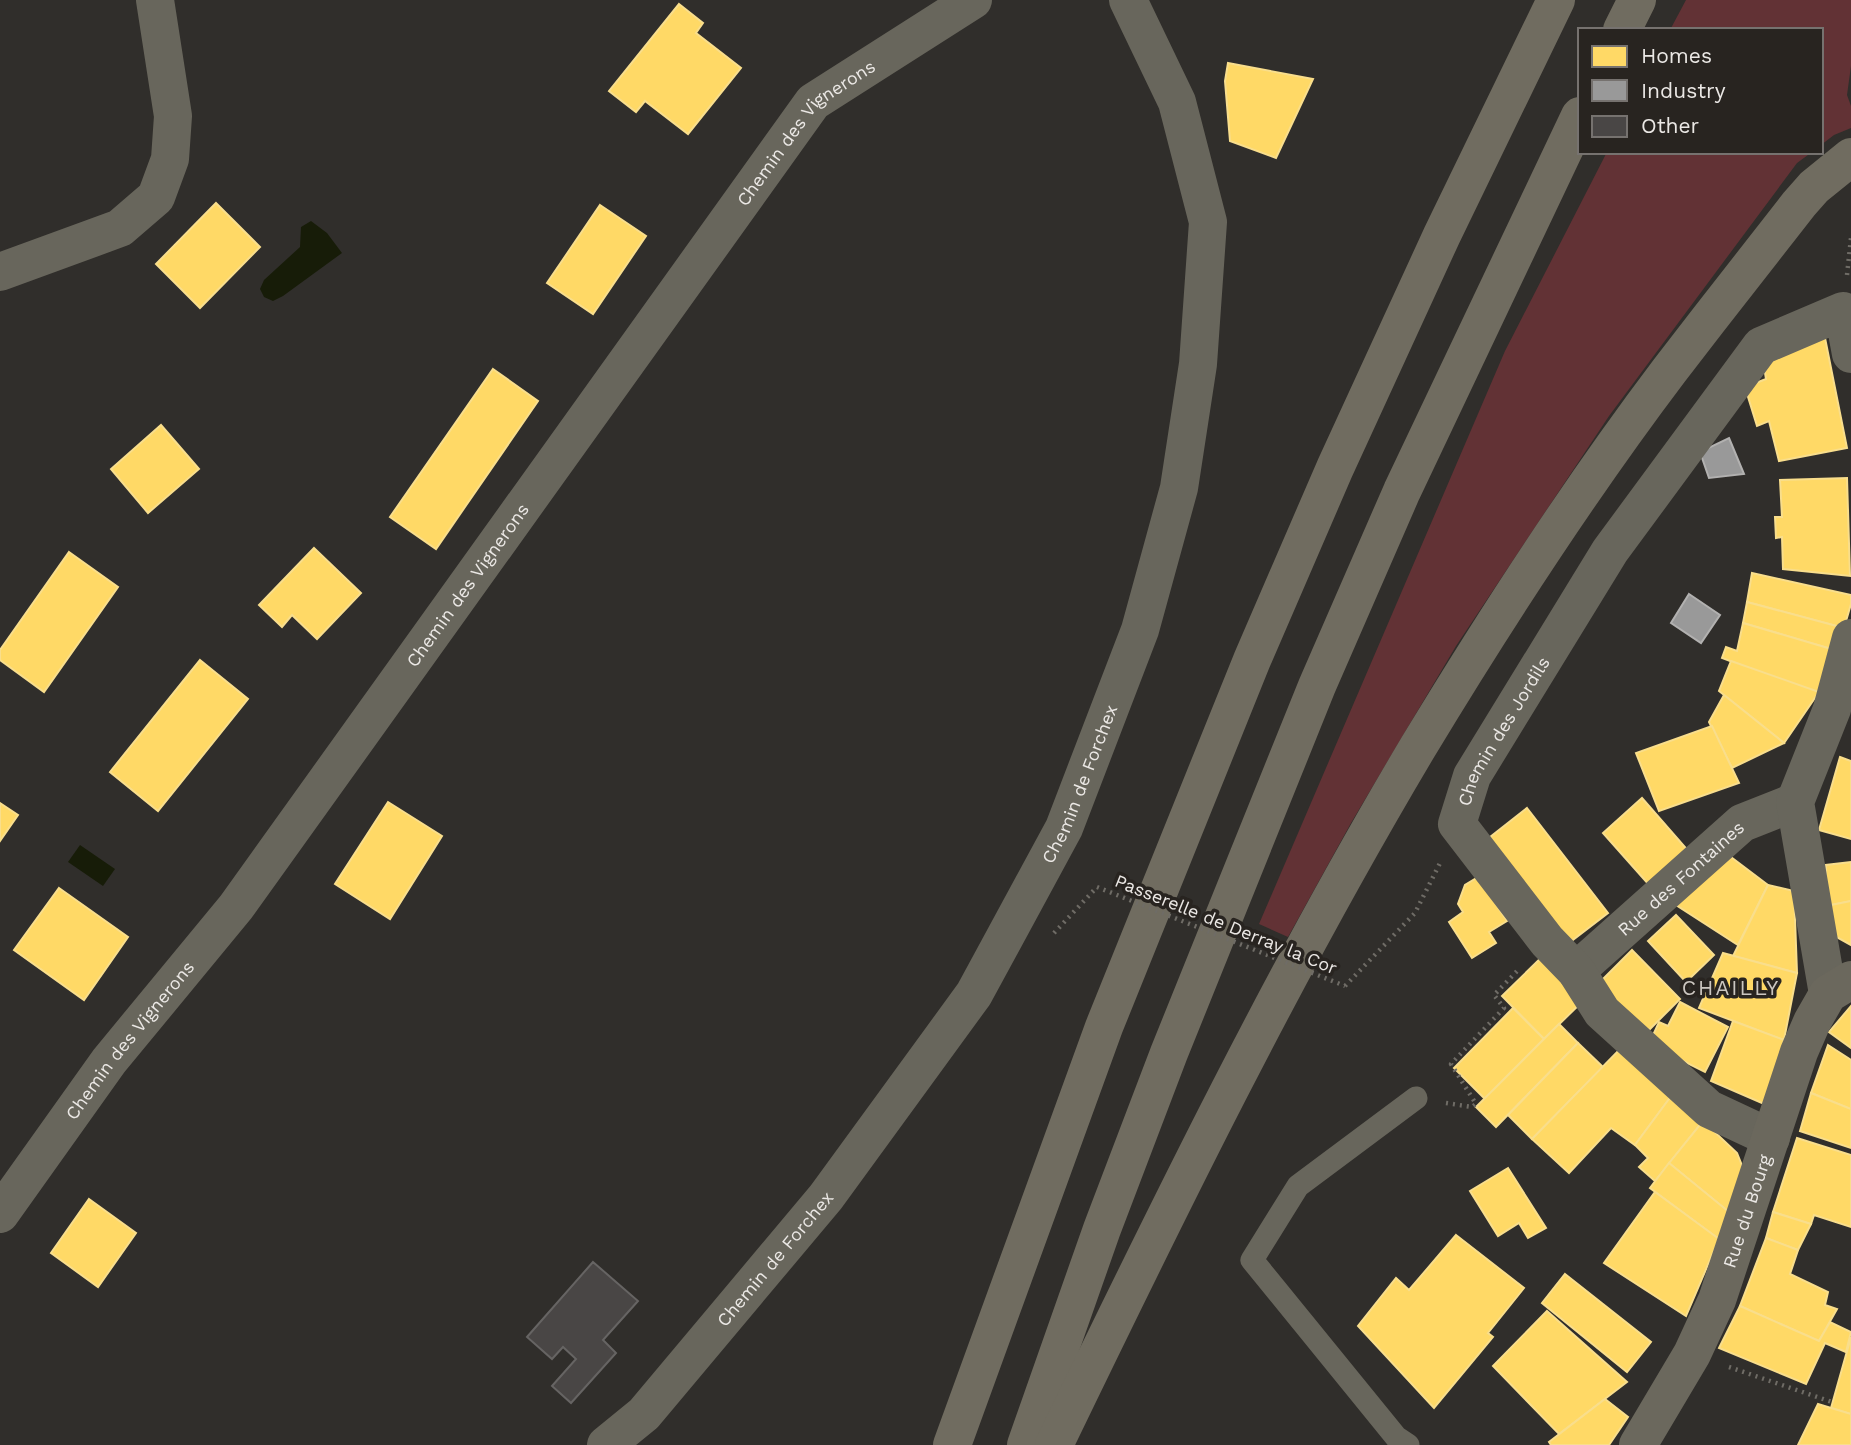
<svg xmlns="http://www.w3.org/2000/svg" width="1851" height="1445" font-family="'Work Sans',sans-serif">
<rect width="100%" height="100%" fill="#302e2b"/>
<g fill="#623235">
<path d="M 1686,0 L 1851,0 L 1851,66 L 1847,95 L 1851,106 L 1851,128 L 1834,135 L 1821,145 L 1821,30 L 1670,30 Z"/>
<path d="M 1607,152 L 1812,152 L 1797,163 L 1609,416 L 1456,646 L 1351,823 L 1288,937 L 1259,924 L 1505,351 Z"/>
</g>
<g fill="#171c08">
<path d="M 311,221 L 327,233 L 342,253 L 283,296 L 273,301 L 264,297 L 260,289 L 264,280 L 300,247 L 301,227 Z"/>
<path d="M 80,845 L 115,869 L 103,886 L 68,862 Z"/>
</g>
<g fill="#ffd966" stroke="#f9de8c" stroke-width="2">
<path d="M 679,4 L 703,23 L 696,33 L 741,68 L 688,134 L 645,101 L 636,112 L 609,91 Z"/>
<path d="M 1228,63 L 1313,79 L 1276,158 L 1230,141 L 1225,81 Z"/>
<path d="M 216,203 L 260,247 L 200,308 L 156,264 Z"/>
<path d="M 600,205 L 646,236 L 593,314 L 547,283 Z"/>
<path d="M 1825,338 L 1847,448 L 1779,461 L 1769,421 L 1757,426 L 1745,387 L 1766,379 L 1762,354 Z"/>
<path d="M 493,369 L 538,401 L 436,549 L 390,517 Z"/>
<path d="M 161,425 L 199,469 L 148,513 L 111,469 Z"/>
<path d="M 1847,478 L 1850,576 L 1783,569 L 1782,537 L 1776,538 L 1775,517 L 1782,517 L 1780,480 Z"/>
<path d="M 314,548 L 361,593 L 317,639 L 292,615 L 282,627 L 259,605 Z"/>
<path d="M 69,552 L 118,587 L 44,692 L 0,660 L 0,650 Z"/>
<path d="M 1752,573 L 1851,595 L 1851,604 L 1844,628 L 1747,602 Z"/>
<path d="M 1747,602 L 1844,628 L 1838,651 L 1743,623 Z"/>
<path d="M 1743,623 L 1838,651 L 1827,698 L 1722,658 L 1726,647 L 1737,651 Z"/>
<path d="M 200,660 L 248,699 L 158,811 L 110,772 Z"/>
<path d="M 1731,661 L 1819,692 L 1784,743 L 1719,691 Z"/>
<path d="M 1724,695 L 1784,743 L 1732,768 L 1709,722 Z"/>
<path d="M 1712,726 L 1739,783 L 1659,811 L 1636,753 Z"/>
<path d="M 1840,757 L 1851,761 L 1851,839 L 1819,830 Z"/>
<path d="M 1642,798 L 1690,853 L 1651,887 L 1603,833 Z"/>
<path d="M 388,802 L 442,836 L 390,919 L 335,884 Z"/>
<path d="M 0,803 L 18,815 L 0,841 Z"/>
<path d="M 1527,808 L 1608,913 L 1561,949 L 1480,845 Z"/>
<path d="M 1723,851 L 1768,885 L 1738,945 L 1676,905 Z"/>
<path d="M 1851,862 L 1851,901 L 1826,906 L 1826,865 Z"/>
<path d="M 1478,877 L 1507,921 L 1489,932 L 1496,943 L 1472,958 L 1449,922 L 1463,912 L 1458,904 L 1465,885 Z"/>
<path d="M 1768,885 L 1794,891 L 1797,973 L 1733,956 Z"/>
<path d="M 59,888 L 128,937 L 84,1000 L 14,950 Z"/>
<path d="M 1851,901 L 1851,945 L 1833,935 L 1826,906 Z"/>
<path d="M 1676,915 L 1714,955 L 1686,982 L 1648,941 Z"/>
<path d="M 1632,950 L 1680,999 L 1644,1035 L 1596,986 Z"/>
<path d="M 1723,953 L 1797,973 L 1784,1040 L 1699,1008 Z"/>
<path d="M 1545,954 L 1587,997 L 1544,1039 L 1502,996 Z"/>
<path d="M 1680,1002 L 1728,1027 L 1705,1072 L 1649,1044 L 1659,1022 L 1668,1026 Z"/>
<path d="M 1851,1006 L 1851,1048 L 1829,1032 Z"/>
<path d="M 1513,1008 L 1544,1039 L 1485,1099 L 1454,1068 Z"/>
<path d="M 1733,1021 L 1784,1040 L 1769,1106 L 1711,1081 Z"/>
<path d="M 1559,1024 L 1578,1043 L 1496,1127 L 1476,1107 Z"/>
<path d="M 1578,1043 L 1603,1067 L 1532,1139 L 1508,1115 Z"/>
<path d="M 1828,1045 L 1851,1060 L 1851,1109 L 1811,1093 Z"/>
<path d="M 1619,1050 L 1672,1095 L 1635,1145 L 1611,1128 L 1569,1173 L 1532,1139 Z"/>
<path d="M 1811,1093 L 1851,1109 L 1851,1148 L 1800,1131 Z"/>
<path d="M 1672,1095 L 1703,1121 L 1655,1181 L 1639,1167 L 1648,1158 L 1635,1145 Z"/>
<path d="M 1703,1121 L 1737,1153 L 1743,1168 L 1729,1212 L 1669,1163 Z"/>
<path d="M 1797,1138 L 1851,1155 L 1851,1227 L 1814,1215 L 1811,1224 L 1773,1212 Z"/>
<path d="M 1669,1163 L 1729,1212 L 1719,1239 L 1650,1188 Z"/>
<path d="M 1508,1168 L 1546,1228 L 1528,1238 L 1519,1223 L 1498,1236 L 1470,1191 Z"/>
<path d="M 1655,1192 L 1719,1239 L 1686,1316 L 1604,1263 Z"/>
<path d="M 89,1199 L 136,1233 L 98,1287 L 51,1253 Z"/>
<path d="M 1773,1212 L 1811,1224 L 1798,1250 L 1766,1238 Z"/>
<path d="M 1456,1235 L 1524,1288 L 1488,1333 L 1493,1337 L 1434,1408 L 1358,1326 L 1396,1278 L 1409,1290 Z"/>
<path d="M 1766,1238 L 1798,1250 L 1790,1274 L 1828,1292 L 1825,1305 L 1837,1309 L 1819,1341 L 1740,1306 Z"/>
<path d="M 1565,1274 L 1651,1342 L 1627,1372 L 1542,1303 Z"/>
<path d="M 1740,1306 L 1819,1341 L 1830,1322 L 1851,1332 L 1846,1352 L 1825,1343 L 1806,1384 L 1719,1348 Z"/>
<path d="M 1547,1311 L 1627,1382 L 1559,1434 L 1493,1366 Z"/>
<path d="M 1851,1337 L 1851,1414 L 1831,1408 Z"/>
<path d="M 1605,1399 L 1628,1417 L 1609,1445 L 1551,1445 L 1549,1442 Z"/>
<path d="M 1818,1404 L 1851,1414 L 1851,1445 L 1798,1445 Z"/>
</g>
<g fill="#999" stroke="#b2b1b0" stroke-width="2">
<path d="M 1729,438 L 1744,474 L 1709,478 L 1700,452 Z"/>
<path d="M 1689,594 L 1720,615 L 1701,643 L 1671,623 Z"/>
</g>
<path fill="#494645" stroke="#666463" stroke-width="2" d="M 593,1262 L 638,1301 L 603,1340 L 616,1353 L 571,1403 L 552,1386 L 576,1359 L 563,1347 L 552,1359 L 527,1337 Z"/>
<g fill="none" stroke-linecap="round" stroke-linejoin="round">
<g stroke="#6f6c66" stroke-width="4.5" stroke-dasharray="2 5" stroke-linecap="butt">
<path d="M 1847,275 L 1851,238"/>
<path d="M 1054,933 L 1097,887"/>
<path d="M 1345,986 L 1415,913 L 1440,863"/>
<path d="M 1446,1103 L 1472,1107 L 1476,1104 L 1451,1064 L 1504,1008 L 1494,995 L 1519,969"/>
<path d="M 1729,1367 L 1832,1402"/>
</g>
<path stroke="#68665c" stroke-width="23" d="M 1408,1445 L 1396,1437 L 1252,1260 L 1298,1186 L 1416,1098"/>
<g stroke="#68665c" stroke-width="38">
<path d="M 0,272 L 120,228 L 156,197 L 170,159 L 173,116 L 155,0"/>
<path id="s1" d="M 1576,971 L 1742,823 L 1795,802"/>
<path d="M 1828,994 L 1795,802 L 1832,709 L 1851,638"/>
<path id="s2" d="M 1771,1138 L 1709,1109 L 1602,1012 L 1576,971 L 1547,941 L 1457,824 L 1472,776 L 1610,551 L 1761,346 L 1843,311 L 1851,354"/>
<path id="s3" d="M 0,1214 L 109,1061 L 236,907 L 813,102 L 973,0"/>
<path id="s4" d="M 606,1445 L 644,1414 L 826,1197 L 974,994 L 1064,828 L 1140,630 L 1179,488 L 1198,364 L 1208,222 L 1177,102 L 1128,0"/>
</g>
<path stroke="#6b685d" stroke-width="38" id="s5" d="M 1638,1445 L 1692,1354 L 1717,1300 L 1799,1052 L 1812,1022 L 1828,994 L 1851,980"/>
<g stroke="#706c60" stroke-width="38">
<path d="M 1622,30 L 1637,0"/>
<path d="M 952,1445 L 1104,1027 L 1252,660 L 1335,468 L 1442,235 L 1556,0"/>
<path d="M 1026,1445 L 1102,1229 L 1169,1053 L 1317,686 L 1402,491 L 1580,116"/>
<path d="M 1054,1445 C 1168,1209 1284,972 1418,747 C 1496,618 1579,490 1669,371 C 1712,315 1756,259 1799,204 L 1814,187 L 1851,157"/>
</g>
<path stroke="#6f6c66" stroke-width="4.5" stroke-dasharray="2 5" stroke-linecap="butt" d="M 1097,887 L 1345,986"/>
</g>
<g text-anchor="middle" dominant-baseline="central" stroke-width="7" stroke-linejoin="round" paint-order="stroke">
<g font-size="18" fill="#ebe8e5" stroke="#282420">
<text stroke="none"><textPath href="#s3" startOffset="1351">Chemin des Vignerons</textPath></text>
<text stroke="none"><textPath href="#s3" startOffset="784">Chemin des Vignerons</textPath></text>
<text stroke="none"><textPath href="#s2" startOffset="555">Chemin des Jordils</textPath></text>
<text stroke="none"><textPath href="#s4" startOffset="819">Chemin de Forchex</textPath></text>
<text stroke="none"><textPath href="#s1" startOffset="140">Rue des Fontaines</textPath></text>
<text transform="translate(1226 924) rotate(22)">Passerelle de Derray la Cor</text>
<text stroke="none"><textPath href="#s3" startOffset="217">Chemin des Vignerons</textPath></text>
<text stroke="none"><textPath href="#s5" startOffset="259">Rue du Bourg</textPath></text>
<text stroke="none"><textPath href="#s4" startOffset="252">Chemin de Forchex</textPath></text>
</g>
<g font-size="21" letter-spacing="2" fill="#cbc6c0" stroke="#282420">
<text x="1731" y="987">CHAILLY</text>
</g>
</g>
<rect x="1578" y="28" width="245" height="126" fill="#282420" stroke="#76726f" stroke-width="2"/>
<rect x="1592" y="46" width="35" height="21" fill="#ffd966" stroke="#76726f" stroke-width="2"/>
<text x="1641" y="63" font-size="21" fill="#ebe8e5">Homes</text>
<rect x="1592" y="80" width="35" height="21" fill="#999999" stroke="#76726f" stroke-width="2"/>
<text x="1641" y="98" font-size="21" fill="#ebe8e5">Industry</text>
<rect x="1592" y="116" width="35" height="21" fill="#494645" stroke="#76726f" stroke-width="2"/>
<text x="1641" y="133" font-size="21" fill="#ebe8e5">Other</text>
</svg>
